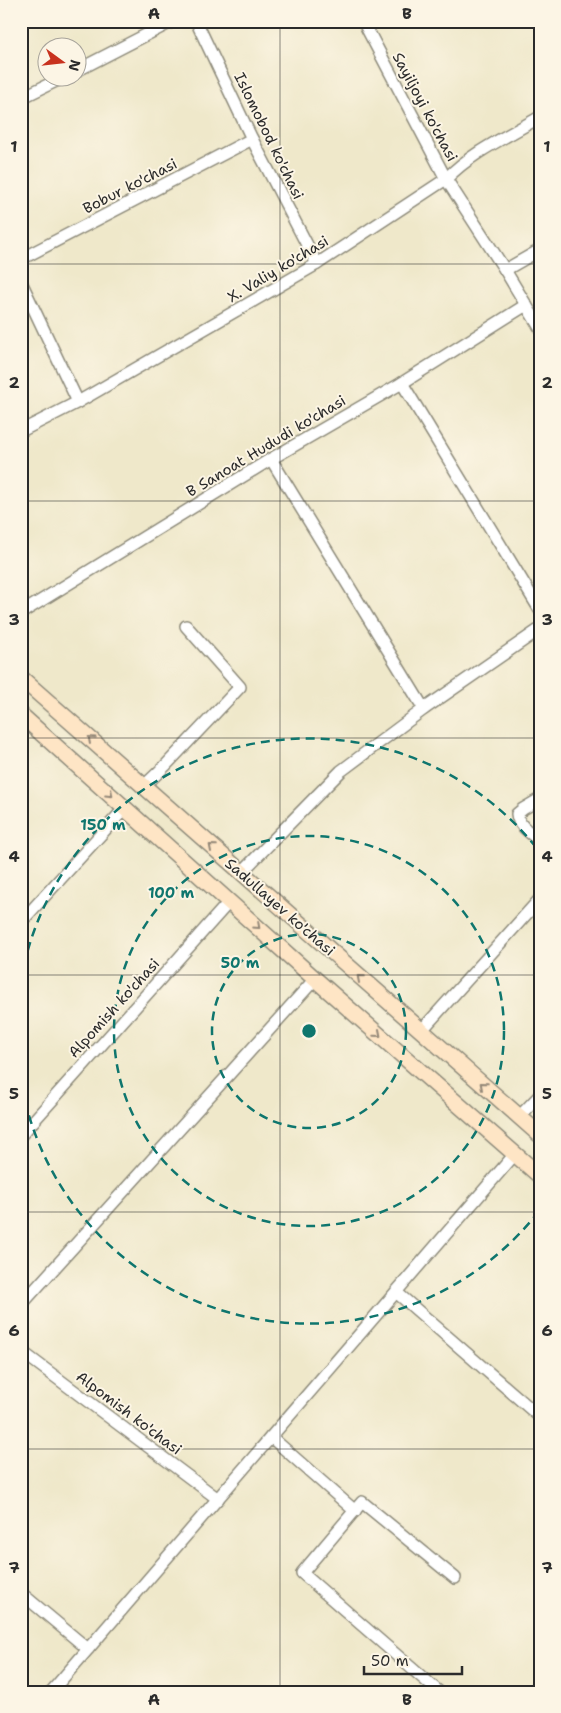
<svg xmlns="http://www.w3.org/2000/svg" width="561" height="1713" font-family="'Shantell Sans',sans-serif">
<rect width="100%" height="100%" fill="#fcf5e5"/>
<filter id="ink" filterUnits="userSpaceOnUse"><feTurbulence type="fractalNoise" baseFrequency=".02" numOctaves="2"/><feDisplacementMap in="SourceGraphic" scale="10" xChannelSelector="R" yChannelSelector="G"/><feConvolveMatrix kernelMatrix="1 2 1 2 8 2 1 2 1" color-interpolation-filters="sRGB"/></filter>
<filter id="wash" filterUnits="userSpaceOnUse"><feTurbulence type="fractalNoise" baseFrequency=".0096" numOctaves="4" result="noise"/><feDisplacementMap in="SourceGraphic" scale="20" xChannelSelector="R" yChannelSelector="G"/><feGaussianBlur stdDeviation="1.12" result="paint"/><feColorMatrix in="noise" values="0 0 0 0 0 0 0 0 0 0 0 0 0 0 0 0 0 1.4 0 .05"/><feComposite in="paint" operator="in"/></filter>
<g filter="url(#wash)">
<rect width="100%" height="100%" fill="#efe8ca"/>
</g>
<g filter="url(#ink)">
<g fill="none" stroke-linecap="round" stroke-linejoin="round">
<g stroke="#8d8a7a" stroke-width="14">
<g id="minor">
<path d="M 196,21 L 252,139 L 317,264"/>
<path d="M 363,21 L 446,179 L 505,270 L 540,328"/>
<path d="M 78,70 L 173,21"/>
<path d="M 21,98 L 62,78"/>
<path d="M 21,259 L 252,139"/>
<path d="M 505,270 L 540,250"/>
<path d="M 21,282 L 78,402"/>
<path d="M 402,383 L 540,610"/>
<path d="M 21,431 L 78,402 L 317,264 L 446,179 C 472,152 508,136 540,117"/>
<path d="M 271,459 L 424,709"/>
<path d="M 21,613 L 271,459 L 402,383 L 526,305"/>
<path d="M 144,786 L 166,765 L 240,687 L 186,626"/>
<path d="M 540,799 L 523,809 L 517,814 C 518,826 532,834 540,841"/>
<path d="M 241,873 L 341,771 L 424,709 L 540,629"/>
<path d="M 21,922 L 125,808"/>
<path d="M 421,1031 L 540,899"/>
<path d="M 519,1117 L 540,1095"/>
<path d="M 21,1135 L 229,902"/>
<path d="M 396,1292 L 540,1417"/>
<path d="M 21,1305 L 315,979"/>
<path d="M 21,1351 L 218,1499"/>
<path d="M 271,1437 L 355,1511"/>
<path d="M 21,1593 L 88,1649"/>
<path d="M 51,1692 L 515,1154"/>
<path d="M 439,1692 L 302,1573 L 362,1502 L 455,1578"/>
<path d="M 533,1692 L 540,1683"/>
</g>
</g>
<g stroke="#8d8a7a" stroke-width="18">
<g id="secondary">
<path d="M 21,678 L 540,1135"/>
<path d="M 21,715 L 315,979 L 540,1176"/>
</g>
</g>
<use href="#minor" stroke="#fff" stroke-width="11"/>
<use href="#secondary" stroke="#fee5c5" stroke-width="15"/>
</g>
<defs><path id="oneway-chevron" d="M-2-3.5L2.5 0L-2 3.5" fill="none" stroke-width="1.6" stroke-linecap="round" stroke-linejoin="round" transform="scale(1.25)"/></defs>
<g stroke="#948878">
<use href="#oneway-chevron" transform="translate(91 739) rotate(-138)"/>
<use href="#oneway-chevron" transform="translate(110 794) rotate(43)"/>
<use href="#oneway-chevron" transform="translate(212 847) rotate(-139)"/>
<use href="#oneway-chevron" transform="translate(257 926) rotate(42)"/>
<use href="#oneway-chevron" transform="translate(360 978) rotate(-139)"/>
<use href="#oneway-chevron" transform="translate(378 1034) rotate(41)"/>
<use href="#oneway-chevron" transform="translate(483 1085) rotate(-139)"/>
</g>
</g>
<path fill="none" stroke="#2b2b2b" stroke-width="1" stroke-opacity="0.55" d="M 280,21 L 280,1692M 21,264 L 540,264M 21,501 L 540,501M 21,738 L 540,738M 21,975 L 540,975M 21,1212 L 540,1212M 21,1449 L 540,1449"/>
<g fill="none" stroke="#0f766e" stroke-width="2.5" stroke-dasharray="9 6">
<circle cx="309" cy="1031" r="97"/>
<circle cx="309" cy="1031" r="195"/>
<path d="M539 1211A292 292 0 0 1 21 1082M21 980A292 292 0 0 1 539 851"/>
</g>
<g text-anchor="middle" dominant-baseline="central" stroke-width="4" stroke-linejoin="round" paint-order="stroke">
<g font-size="15" fill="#2b2b2b" stroke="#fcf5e5">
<text transform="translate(425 107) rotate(62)">Sayiljoyi ko'chasi</text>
<text transform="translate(269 136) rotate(64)">Islomobod ko'chasi</text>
<text transform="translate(130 186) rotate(-27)">Bobur ko'chasi</text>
<text transform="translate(278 269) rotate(-31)">X. Valiy ko'chasi</text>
<text transform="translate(266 446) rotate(-31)">B Sanoat Hududi ko'chasi</text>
<text transform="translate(280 907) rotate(41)">Sadullayev ko'chasi</text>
<text transform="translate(114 1008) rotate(-48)">Alpomish ko'chasi</text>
<text transform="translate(129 1413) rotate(37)">Alpomish ko'chasi</text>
</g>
</g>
<circle cx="309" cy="1031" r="8" fill="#0f766e" stroke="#fcf5e5" stroke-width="2.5"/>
<g font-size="15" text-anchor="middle" font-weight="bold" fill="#0f766e" stroke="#fcf5e5" stroke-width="4" stroke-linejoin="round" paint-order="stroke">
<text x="103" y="830">150 m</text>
<text x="171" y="898">100 m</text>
<text x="240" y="968">50 m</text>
</g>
<rect width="561" height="1713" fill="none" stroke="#fcf5e5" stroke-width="55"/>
<g transform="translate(62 62) rotate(105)"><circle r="24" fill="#fcf5e5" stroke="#a8a49b"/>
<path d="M0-4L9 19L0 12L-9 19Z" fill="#c8321e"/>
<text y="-8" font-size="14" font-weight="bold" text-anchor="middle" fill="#2b2b2b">N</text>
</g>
<path d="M364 1666v8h98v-8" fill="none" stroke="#2b2b2b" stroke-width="2.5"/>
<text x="371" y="1666" font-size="15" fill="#2b2b2b" stroke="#fcf5e5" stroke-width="4" paint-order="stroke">50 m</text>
<rect x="28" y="28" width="506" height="1658" fill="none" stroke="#2b2b2b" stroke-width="2"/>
<g font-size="16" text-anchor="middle" font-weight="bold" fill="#2b2b2b">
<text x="154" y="19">A</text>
<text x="407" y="19">B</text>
<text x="14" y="152">1</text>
<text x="547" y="152">1</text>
<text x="14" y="388">2</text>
<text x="547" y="388">2</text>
<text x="14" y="625">3</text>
<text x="547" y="625">3</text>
<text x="14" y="862">4</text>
<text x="547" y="862">4</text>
<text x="14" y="1099">5</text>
<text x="547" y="1099">5</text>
<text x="14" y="1336">6</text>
<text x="547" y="1336">6</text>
<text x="14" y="1573">7</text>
<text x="547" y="1573">7</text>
<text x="154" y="1705">A</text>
<text x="407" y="1705">B</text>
</g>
</svg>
